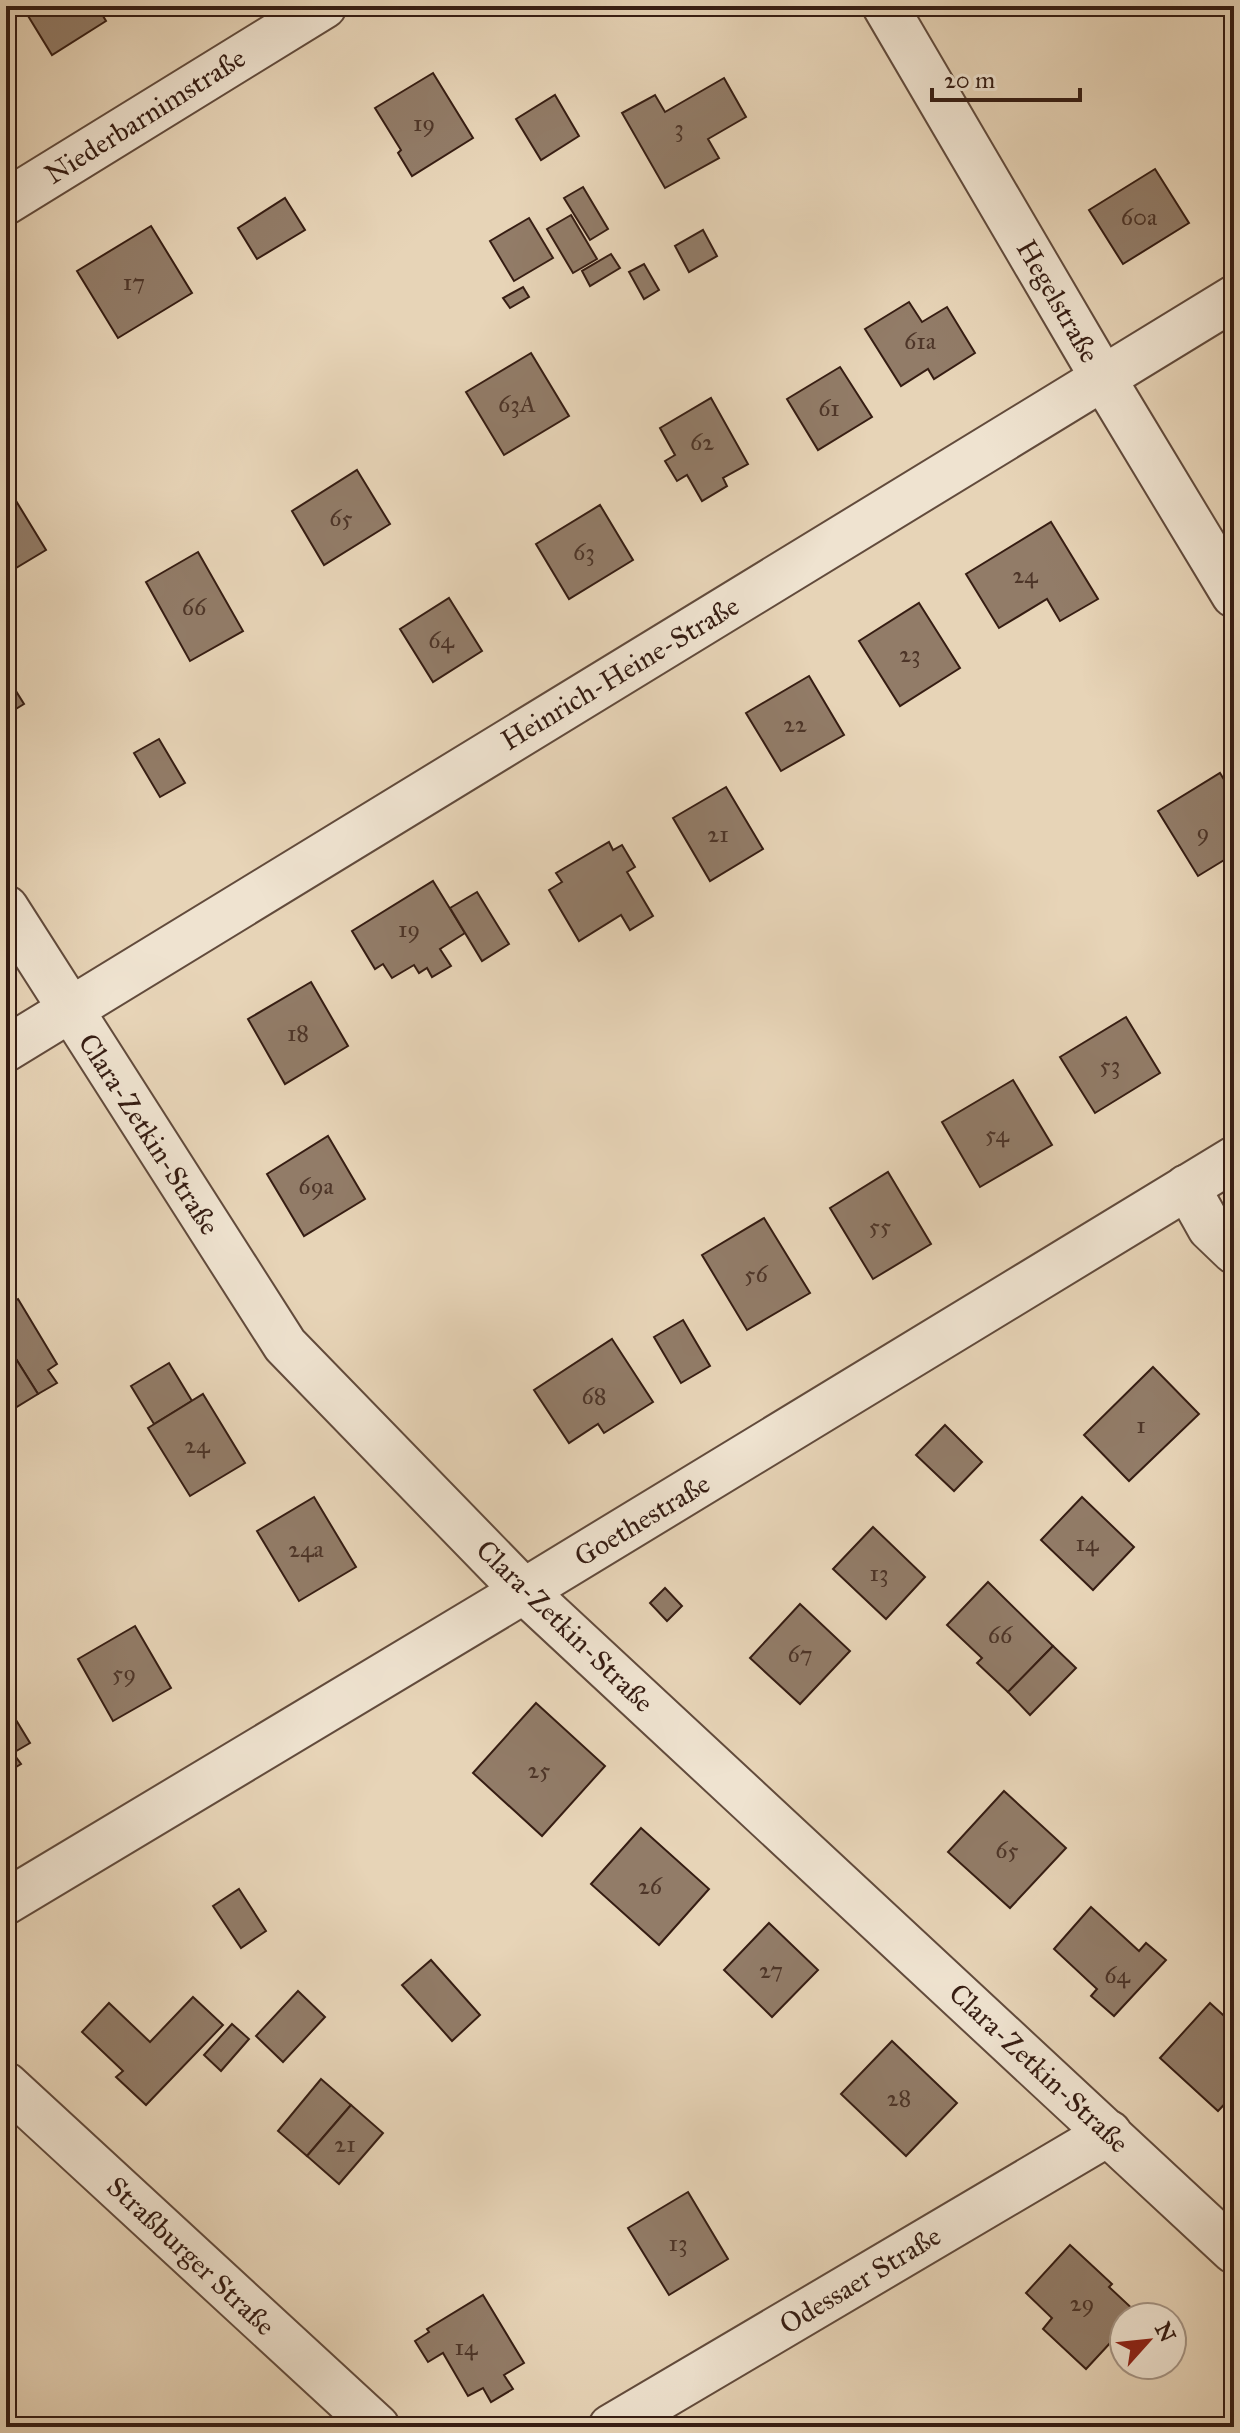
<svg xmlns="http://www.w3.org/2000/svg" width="1240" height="2433" font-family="'IM FELL Great Primer',serif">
<rect width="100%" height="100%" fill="#e7d4b7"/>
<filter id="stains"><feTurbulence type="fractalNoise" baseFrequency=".0025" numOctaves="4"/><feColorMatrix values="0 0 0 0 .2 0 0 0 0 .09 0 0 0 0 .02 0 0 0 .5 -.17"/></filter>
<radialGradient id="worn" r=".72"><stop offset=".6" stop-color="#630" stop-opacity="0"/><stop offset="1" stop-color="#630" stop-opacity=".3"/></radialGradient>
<g fill="#927c68" stroke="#361d13" stroke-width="2">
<path d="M 22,6 L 97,6 L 106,21 L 52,55 Z"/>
<path d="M 433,73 L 473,138 L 412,176 L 398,153 L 401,150 L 375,108 Z"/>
<path d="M 724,78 L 746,117 L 708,139 L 719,158 L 665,188 L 622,113 L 655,95 L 665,112 Z"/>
<path d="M 555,95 L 579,136 L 541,160 L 516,119 Z"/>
<path d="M 1155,169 L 1189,223 L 1123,264 L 1089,210 Z"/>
<path d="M 583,187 L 608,229 L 590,240 L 564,198 Z"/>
<path d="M 285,198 L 305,230 L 257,259 L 238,228 Z"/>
<path d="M 571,215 L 597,259 L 573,273 L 547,229 Z"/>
<path d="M 529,218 L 553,258 L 514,281 L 490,241 Z"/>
<path d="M 151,226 L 192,293 L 118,338 L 77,271 Z"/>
<path d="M 703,230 L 717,256 L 689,272 L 675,246 Z"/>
<path d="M 611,254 L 620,268 L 590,286 L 582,271 Z"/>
<path d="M 644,264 L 659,290 L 644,299 L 629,272 Z"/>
<path d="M 523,287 L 529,297 L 510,308 L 503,298 Z"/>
<path d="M 909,302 L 922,322 L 947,307 L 975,353 L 934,379 L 928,369 L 901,386 L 865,329 Z"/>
<path d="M 531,353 L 569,416 L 504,455 L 466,392 Z"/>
<path d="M 840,367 L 872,417 L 818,450 L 787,399 Z"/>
<path d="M 711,398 L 748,464 L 723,478 L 727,486 L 702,501 L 687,475 L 677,481 L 665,461 L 675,455 L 660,428 Z"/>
<path d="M 357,470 L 390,524 L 324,565 L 292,511 Z"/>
<path d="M 10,491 L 46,550 L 6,574 L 6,494 Z"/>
<path d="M 600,505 L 633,560 L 569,599 L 536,544 Z"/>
<path d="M 1051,522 L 1098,599 L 1060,621 L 1047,599 L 999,628 L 966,574 Z"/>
<path d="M 198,552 L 243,631 L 190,661 L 146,582 Z"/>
<path d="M 449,598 L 482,651 L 433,682 L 400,629 Z"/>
<path d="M 919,603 L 960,668 L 900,706 L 859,641 Z"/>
<path d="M 6,675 L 24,704 L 6,715 Z"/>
<path d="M 809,676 L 844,735 L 781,771 L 746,713 Z"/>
<path d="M 159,739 L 185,783 L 160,797 L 134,753 Z"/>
<path d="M 1220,773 L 1234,796 L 1234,854 L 1198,876 L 1158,811 Z"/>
<path d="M 726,787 L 763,849 L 710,881 L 673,818 Z"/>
<path d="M 609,842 L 613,850 L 622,845 L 635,867 L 627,872 L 653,916 L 630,930 L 621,915 L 579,941 L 549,890 L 562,882 L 556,873 Z"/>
<path d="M 433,881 L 465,933 L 440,949 L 451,966 L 432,977 L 427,968 L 419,973 L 414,965 L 392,978 L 383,964 L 375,969 L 352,931 Z"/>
<path d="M 477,892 L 509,944 L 482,961 L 450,908 Z"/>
<path d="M 311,982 L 348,1046 L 285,1084 L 248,1019 Z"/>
<path d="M 1126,1017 L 1160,1073 L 1095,1113 L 1060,1057 Z"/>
<path d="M 1013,1080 L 1052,1145 L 980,1187 L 942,1122 Z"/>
<path d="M 328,1136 L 365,1199 L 304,1236 L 267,1174 Z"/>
<path d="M 888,1172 L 931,1244 L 873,1279 L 830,1208 Z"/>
<path d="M 764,1218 L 810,1293 L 747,1330 L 702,1255 Z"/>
<path d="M 18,1299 L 57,1364 L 48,1370 L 57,1383 L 38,1394 L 6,1343 L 6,1306 Z"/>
<path d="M 683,1320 L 710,1366 L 681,1383 L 654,1337 Z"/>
<path d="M 612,1339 L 653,1402 L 604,1433 L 598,1424 L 569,1443 L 534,1390 Z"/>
<path d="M 6,1343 L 38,1394 L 10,1411 L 6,1404 Z"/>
<path d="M 169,1363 L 192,1401 L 154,1424 L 131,1386 Z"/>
<path d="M 1153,1367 L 1199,1414 L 1129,1481 L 1084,1435 Z"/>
<path d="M 203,1394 L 245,1463 L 190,1496 L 148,1428 Z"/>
<path d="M 945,1425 L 982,1462 L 954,1491 L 916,1455 Z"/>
<path d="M 314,1497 L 356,1567 L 299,1601 L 257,1531 Z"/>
<path d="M 1082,1497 L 1134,1547 L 1093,1590 L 1041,1540 Z"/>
<path d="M 873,1527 L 925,1577 L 886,1619 L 833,1569 Z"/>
<path d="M 988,1582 L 1053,1646 L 1008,1692 L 977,1663 L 982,1658 L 947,1625 Z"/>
<path d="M 665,1588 L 682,1606 L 667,1621 L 650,1603 Z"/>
<path d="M 800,1604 L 850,1651 L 800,1704 L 750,1658 Z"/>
<path d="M 135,1626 L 171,1688 L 113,1721 L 78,1659 Z"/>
<path d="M 1053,1646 L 1076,1668 L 1030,1715 L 1008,1692 Z"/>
<path d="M 536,1703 L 605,1766 L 542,1836 L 473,1773 Z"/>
<path d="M 13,1715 L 30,1743 L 13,1753 L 21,1764 L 6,1773 L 6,1720 Z"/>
<path d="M 1004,1791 L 1066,1848 L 1010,1908 L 948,1852 Z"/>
<path d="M 641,1828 L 709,1889 L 659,1945 L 591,1884 Z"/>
<path d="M 239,1889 L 266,1931 L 241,1948 L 213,1906 Z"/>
<path d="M 1091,1907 L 1139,1951 L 1146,1943 L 1166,1960 L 1114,2016 L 1091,1996 L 1097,1989 L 1054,1949 Z"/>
<path d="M 769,1923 L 818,1970 L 772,2017 L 724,1970 Z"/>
<path d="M 431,1960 L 480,2015 L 452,2041 L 402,1985 Z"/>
<path d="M 298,1991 L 325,2017 L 283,2062 L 256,2036 Z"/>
<path d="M 193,1997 L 223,2025 L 146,2105 L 116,2077 L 123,2071 L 82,2032 L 109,2003 L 150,2042 Z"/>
<path d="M 1210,2003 L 1234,2025 L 1234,2094 L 1218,2111 L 1160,2058 Z"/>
<path d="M 232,2024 L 249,2039 L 221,2071 L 204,2055 Z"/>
<path d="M 892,2041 L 957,2103 L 906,2156 L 841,2094 Z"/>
<path d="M 321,2079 L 351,2105 L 307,2156 L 278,2131 Z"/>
<path d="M 351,2105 L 383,2133 L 339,2184 L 307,2156 Z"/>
<path d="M 688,2192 L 728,2259 L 669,2295 L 628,2228 Z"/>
<path d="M 1070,2245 L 1112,2284 L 1109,2287 L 1137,2313 L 1134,2317 L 1124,2317 L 1124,2328 L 1086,2369 L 1043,2329 L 1052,2318 L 1026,2293 Z"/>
<path d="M 483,2295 L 524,2363 L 504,2375 L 513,2389 L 491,2402 L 483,2388 L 468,2396 L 443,2353 L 428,2362 L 415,2341 L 429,2332 L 427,2329 Z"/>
</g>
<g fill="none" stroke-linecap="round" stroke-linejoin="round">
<g stroke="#624b3c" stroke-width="48">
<g id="street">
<path d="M 885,6 L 1103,378 L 1234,595"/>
<path d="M 6,202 L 324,6"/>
<path d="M 6,908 L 285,1345 L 524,1591 L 1234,2251"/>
<path d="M 6,1049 L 1234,298"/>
<path d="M 1187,1187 L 1210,1228 L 1234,1251"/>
<path d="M 6,1902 L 524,1591 L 1234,1159"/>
<path d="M 6,2085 L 377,2427"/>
<path d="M 611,2427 L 1109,2133"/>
</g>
</g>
<use href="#street" stroke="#efe3d0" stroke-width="44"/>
</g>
<g text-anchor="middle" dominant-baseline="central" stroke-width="6" stroke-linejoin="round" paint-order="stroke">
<g font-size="24" fill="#4d3528">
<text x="424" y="123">19</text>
<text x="679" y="128">3</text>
<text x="1139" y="217">60a</text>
<text x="134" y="282">17</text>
<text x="920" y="341">61a</text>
<text x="517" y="404">63A</text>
<text x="829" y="408">61</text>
<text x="702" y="442">62</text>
<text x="341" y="518">65</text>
<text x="584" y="552">63</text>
<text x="1025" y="575">24</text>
<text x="194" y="607">66</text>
<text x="441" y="640">64</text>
<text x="910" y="654">23</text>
<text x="795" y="724">22</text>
<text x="1203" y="832">9</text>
<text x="718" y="834">21</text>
<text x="409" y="929">19</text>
<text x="298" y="1033">18</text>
<text x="1110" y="1065">53</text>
<text x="997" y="1134">54</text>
<text x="316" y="1186">69a</text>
<text x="880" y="1226">55</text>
<text x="756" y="1274">56</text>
<text x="594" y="1396">68</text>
<text x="1141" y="1425">1</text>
<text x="197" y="1445">24</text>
<text x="1087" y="1543">14</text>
<text x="306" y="1549">24a</text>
<text x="879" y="1573">13</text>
<text x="1000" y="1635">66</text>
<text x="800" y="1654">67</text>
<text x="124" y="1673">59</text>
<text x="539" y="1770">25</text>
<text x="1007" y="1850">65</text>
<text x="650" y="1886">26</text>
<text x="771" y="1970">27</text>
<text x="1117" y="1975">64</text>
<text x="899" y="2098">28</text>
<text x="345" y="2144">21</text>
<text x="678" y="2243">13</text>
<text x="1082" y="2303">29</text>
<text x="466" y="2347">14</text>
</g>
<g font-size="28" fill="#361d13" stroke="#efe3d0">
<text transform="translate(145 116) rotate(-32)">Niederbarnimstraße</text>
<text transform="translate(1058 301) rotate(60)">Hegelstraße</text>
<text transform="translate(620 673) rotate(-31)">Heinrich-Heine-Straße</text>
<text transform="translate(149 1134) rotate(57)">Clara-Zetkin-Straße</text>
<text transform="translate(642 1520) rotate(-31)">Goethestraße</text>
<text transform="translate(565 1626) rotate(44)">Clara-Zetkin-Straße</text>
<text transform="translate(1039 2068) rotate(43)">Clara-Zetkin-Straße</text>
<text transform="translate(191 2256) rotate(43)">Straßburger Straße</text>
<text transform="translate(860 2280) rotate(-31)">Odessaer Straße</text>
</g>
</g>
<rect width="1240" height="2433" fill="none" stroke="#e7d4b7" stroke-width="32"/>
<rect x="8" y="8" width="1224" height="2417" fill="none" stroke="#361d13" stroke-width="4"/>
<rect x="16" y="16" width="1208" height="2401" fill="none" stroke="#361d13" stroke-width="2"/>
<g transform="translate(1148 2341) rotate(63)"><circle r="38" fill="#efe3d0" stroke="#a59484" stroke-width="2"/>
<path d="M0-6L14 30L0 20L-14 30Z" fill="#8f2418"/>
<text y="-12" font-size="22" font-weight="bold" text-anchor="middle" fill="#361d13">N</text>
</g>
<path d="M932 88v12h148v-12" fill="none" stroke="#361d13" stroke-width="4"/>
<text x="944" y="88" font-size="24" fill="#361d13" stroke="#efe3d0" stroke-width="6" paint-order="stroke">20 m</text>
<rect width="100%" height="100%" filter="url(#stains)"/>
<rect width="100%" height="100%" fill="url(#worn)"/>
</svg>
